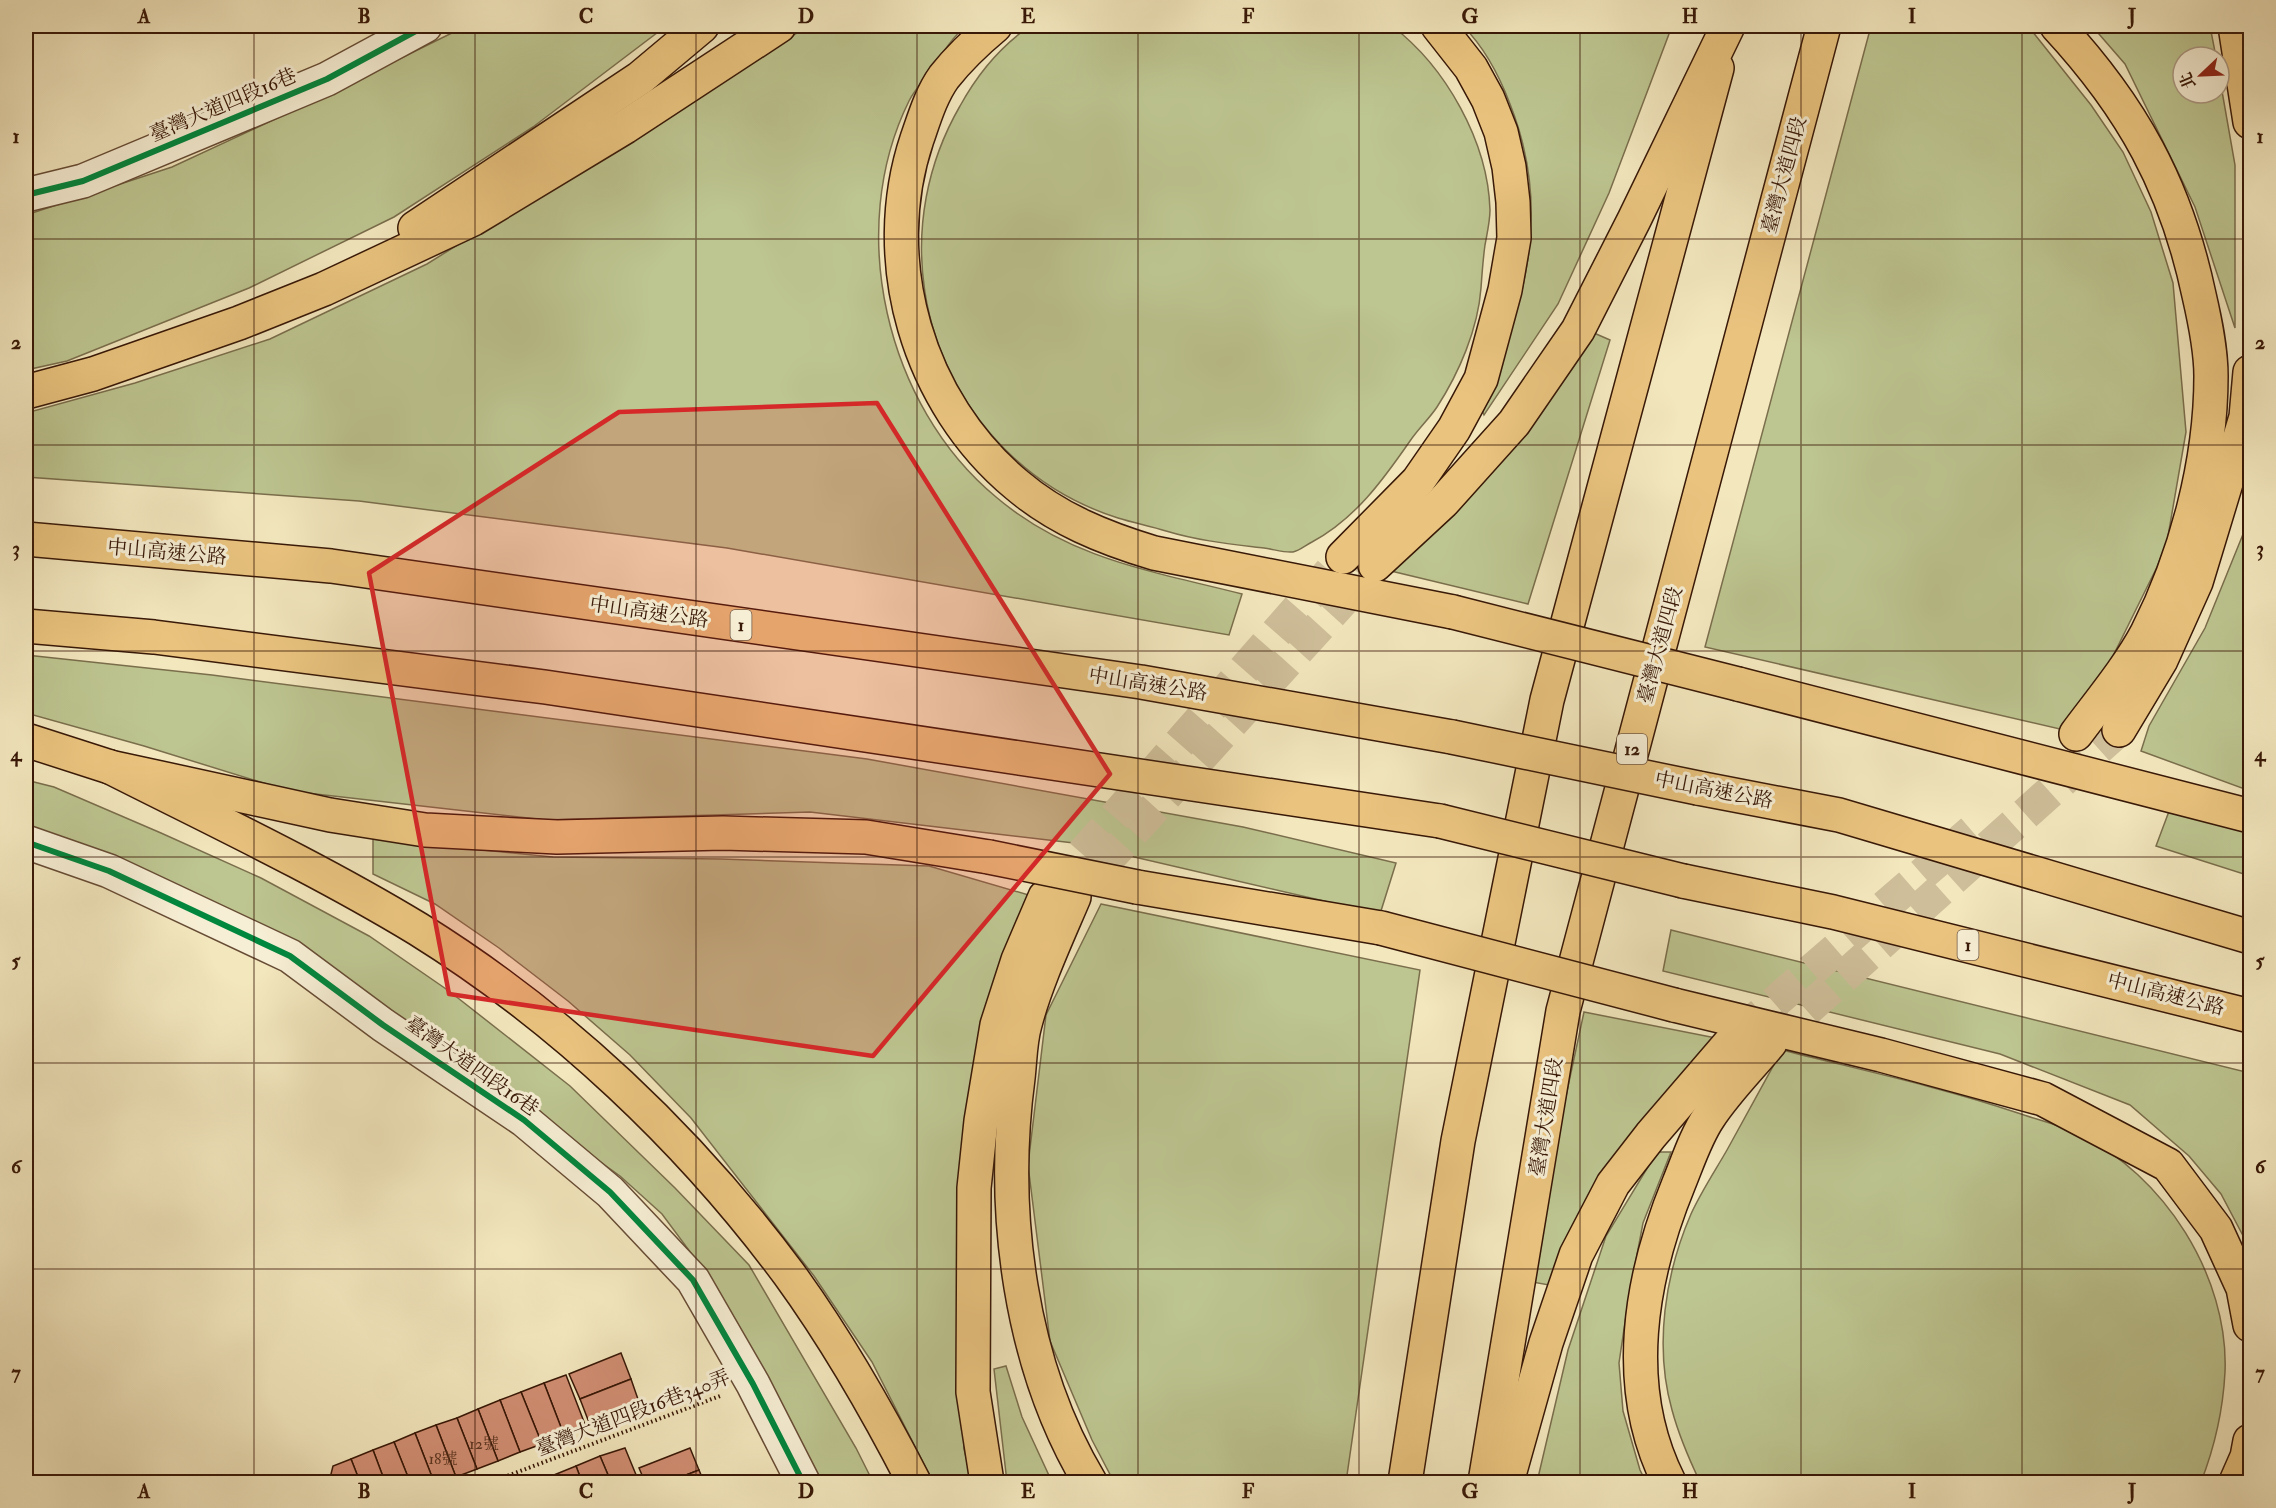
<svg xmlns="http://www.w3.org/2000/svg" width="2276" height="1508" font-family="'IM FELL Double Pica','Noto Serif TC',serif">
<rect width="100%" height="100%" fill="#f3e7be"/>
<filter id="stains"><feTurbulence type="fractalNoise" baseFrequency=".00333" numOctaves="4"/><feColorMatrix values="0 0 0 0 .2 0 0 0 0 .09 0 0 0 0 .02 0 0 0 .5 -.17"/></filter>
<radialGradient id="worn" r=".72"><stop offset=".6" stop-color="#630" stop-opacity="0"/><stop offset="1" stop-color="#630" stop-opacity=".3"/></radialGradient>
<g fill="#bdc590" stroke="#7a6e4c" stroke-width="1.5">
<path d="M 466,26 L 666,26 L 533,127 L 394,217 L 249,288 L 67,361 L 26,370 L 26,215 L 172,167 L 314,101 Z"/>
<path d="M 808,26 L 966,26 C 952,37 940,57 930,72 C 923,81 914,91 909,101 C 845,230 886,406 996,497 C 1069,559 1152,571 1242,594 L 1229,635 L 727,548 L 359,501 L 26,477 L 26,413 L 135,383 L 270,339 L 427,264 Z"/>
<path d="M 1030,26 L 1392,26 C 1446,67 1488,142 1490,210 C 1490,221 1487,234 1485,245 C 1483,259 1482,274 1481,288 C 1478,329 1459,373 1437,407 C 1429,419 1418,429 1410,441 C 1383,480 1355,519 1312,542 C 1306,545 1299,551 1293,552 C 1284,553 1273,549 1264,548 C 1231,544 1199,541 1166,531 C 1150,526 1134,523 1118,518 C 1080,506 1043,485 1014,458 C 915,366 893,222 960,106 C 977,75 1001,46 1030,26 Z"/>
<path d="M 1463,26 L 1672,26 L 1609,193 L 1558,304 L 1484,415 L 1482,410 C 1523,305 1554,215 1510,104 C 1499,75 1485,48 1463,26 Z"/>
<path d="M 1871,26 L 2028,26 L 2091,105 L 2123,152 L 2151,212 L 2173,283 L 2186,432 L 2167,542 L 2157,567 L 2110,662 L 2064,730 L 1705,647 Z"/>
<path d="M 2092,26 L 2210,26 L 2216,57 L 2183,57 L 2183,93 L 2219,93 L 2219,74 L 2235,165 L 2235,328 L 2195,207 L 2125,64 Z"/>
<path d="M 1587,330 L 1610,340 L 1528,604 L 1391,571 Z"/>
<path d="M 2250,517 L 2250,791 L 2141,751 L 2149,726 L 2205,628 Z"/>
<path d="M 26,655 L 212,675 L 867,759 L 1243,827 L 1396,863 L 1380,914 L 1074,843 L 810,812 L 546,820 L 289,791 L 144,746 L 26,713 Z"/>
<path d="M 26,780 L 54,787 L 161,833 L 261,878 L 369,936 L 449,991 L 570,1086 L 675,1188 L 749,1265 L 856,1448 L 873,1482 L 815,1482 L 777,1402 L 717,1288 L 662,1214 L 620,1176 L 388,1010 L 26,829 Z"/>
<path d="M 2171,806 L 2250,826 L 2250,876 L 2156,846 Z"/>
<path d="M 373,839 L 553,857 L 721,859 L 929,866 L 1032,896 L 960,1331 L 964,1449 L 972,1482 L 933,1482 L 872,1362 L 814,1276 L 691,1118 L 630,1055 L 568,1001 L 499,948 L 435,904 L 373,874 Z"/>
<path d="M 1101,904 L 1420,970 L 1346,1482 L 1114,1482 L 1092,1440 L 1050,1341 L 1028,1165 L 1046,1015 Z"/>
<path d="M 1671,930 L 2250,1073 L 2250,1249 L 2221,1194 L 2189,1156 L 2130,1105 L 2000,1054 L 1663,971 Z"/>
<path d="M 1584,1012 L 1721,1039 L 1549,1285 L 1532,1282 L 1554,1152 Z"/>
<path d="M 1782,1050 C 1861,1070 1941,1087 2018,1113 C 2038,1120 2060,1125 2078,1134 C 2164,1174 2229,1277 2225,1372 C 2223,1411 2215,1446 2201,1482 L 1700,1482 C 1689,1459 1679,1436 1672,1410 C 1654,1346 1665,1274 1691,1214 C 1701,1192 1715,1171 1727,1150 C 1745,1117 1763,1084 1782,1050 Z"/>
<path d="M 1657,1152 L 1671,1152 L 1643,1223 L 1628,1302 L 1619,1363 L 1623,1411 L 1640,1470 L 1646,1482 L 1537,1482 L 1568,1350 L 1606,1236 Z"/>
<path d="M 1006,1366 L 1022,1417 L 1052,1482 L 1007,1482 L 994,1369 Z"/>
</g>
<g fill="#d18e73" stroke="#381807" stroke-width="1.5">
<path d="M 621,1353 L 631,1379 L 580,1399 L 569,1374 Z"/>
<path d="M 566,1375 L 586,1427 L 564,1435 L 544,1383 Z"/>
<path d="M 631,1379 L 640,1405 L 590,1425 L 580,1399 Z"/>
<path d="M 544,1383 L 564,1435 L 542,1444 L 521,1392 Z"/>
<path d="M 521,1392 L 542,1444 L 520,1452 L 500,1400 Z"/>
<path d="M 500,1400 L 520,1452 L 498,1461 L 478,1409 Z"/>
<path d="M 478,1409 L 498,1461 L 477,1469 L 457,1418 Z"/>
<path d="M 457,1418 L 477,1469 L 456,1477 L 436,1425 Z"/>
<path d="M 436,1425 L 456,1477 L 442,1482 L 434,1482 L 415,1433 Z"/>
<path d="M 415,1433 L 434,1482 L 410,1482 L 394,1442 Z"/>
<path d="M 394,1442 L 410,1482 L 385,1482 L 373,1450 Z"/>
<path d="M 625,1448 L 639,1482 L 611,1482 L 600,1456 Z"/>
<path d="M 690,1448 L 699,1470 L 668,1482 L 645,1482 L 639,1468 Z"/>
<path d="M 373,1450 L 385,1482 L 360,1482 L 351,1459 Z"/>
<path d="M 600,1456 L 611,1482 L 582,1482 L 576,1466 Z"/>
<path d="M 351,1459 L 360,1482 L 329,1482 L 333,1466 Z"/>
<path d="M 576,1466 L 582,1482 L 557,1482 L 554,1475 Z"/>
<path d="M 699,1470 L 704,1482 L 668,1482 Z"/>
<path d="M 554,1475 L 557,1482 L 533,1482 Z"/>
</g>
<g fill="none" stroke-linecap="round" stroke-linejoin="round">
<g stroke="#cebe99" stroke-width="33" stroke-dasharray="33 16" stroke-linecap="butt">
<path d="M 1100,868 L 1368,573"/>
<path d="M 1050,891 L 1343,557"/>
<path d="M 1737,1035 L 1972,831"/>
<path d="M 1770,1043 L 2119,730"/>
</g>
<g stroke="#674c35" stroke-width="36">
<g id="tertiary">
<path d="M 26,195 L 83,181 L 327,79 L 425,26"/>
<path d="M 26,842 L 109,871 L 290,956 L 383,1025 L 524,1120 L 610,1192 L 693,1280 L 753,1384 L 803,1482"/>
</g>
</g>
<g stroke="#381807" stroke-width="36">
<g id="primary">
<path d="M 1405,1482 L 1458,1141 L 1547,700 L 1717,68"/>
<path d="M 1485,1482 L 1563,1011 L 1824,26"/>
</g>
</g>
<g stroke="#381807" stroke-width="36">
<g id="motorway">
<path d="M 995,26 C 977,41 959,58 944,77 C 931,95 924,119 917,139 C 876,261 918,403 1017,485 C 1057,519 1104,538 1154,553 L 1453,612"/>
<path d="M 2057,26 C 2132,107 2176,186 2199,295 C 2205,321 2211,349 2211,376 C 2211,462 2186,556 2147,633 C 2129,667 2099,703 2076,734"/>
<path d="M 2235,26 L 2250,122"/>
<path d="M 415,228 L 640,78 L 702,26"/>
<path d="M 26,392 L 93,374 L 239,323 L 324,289 L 473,219 L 625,127 L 779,26"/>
<path d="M 26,539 L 331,566 L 1141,682 L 1452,737"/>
<path d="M 1343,557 L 1418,481 L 1454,429 L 1481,379 L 1505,290 L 1514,238 L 1513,202 L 1509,167 L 1501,132 L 1488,99 L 1471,68 L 1438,26"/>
<path d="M 1375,565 L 1443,502 L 1514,423 L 1578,330 L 1634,220 L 1728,26"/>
<path d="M 26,626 L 154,637 L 545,687 L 1440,821"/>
<path d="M 1738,684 L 2250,816"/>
<path d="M 2119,730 L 2161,660 L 2196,582 L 2246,417 L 2250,372"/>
<path d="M 26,740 L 110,767 L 330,815 L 425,830 L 557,837 L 723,833 L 866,837 L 989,857"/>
<path d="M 110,767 C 213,819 319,869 418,929 C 561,1018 689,1139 789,1274 C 837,1340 877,1410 914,1482"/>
<path d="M 1698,788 L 1839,815 L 2250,937"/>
<path d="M 1683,881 L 1833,912 L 2250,1016"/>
<path d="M 1137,887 L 1381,928"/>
<path d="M 1074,897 C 1057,937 1036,982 1025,1024 C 1020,1041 1020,1061 1018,1078 C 1000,1212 1020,1366 1090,1482"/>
<path d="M 1674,1005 L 1881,1055 L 2043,1099 L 2168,1165 L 2216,1229 L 2243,1288 L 2250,1325"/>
<path d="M 987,1482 L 973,1392 L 974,1188 L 981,1121 L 997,1025 L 1018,960 L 1045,897"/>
<path d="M 1507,1482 L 1546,1343 L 1576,1255 L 1613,1184 L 1651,1135 L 1737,1035"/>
<path d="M 1669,1482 C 1621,1387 1640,1278 1679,1183 C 1688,1161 1696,1136 1709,1117 C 1726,1091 1750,1067 1770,1043"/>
<path d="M 2236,1482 L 2247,1457 L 2250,1441"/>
</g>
</g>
<path stroke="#381807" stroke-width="4" stroke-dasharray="1.5 3" stroke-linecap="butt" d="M 491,1482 L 720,1396"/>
<use href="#tertiary" stroke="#f7efd5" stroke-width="33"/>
<use href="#primary" stroke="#eac47f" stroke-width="33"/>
<use href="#motorway" stroke="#eac47f" stroke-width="33"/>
<g stroke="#381807" stroke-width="36" stroke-linecap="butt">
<g id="motorway-bridge">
<path d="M 1453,612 L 1738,684"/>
<path d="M 1452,737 L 1698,788"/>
<path d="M 1440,821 L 1683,881"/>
<path d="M 989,857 L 1137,887"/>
<path d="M 1381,928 L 1674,1005"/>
</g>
</g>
<use href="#motorway-bridge" stroke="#eac47f" stroke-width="33"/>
<g stroke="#f7efd5" stroke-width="10">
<g id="cycleway">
<path d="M 26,195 L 83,181 L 327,79 L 425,26"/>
<path d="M 26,842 L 109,871 L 290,956 L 383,1025 L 524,1120 L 610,1192 L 693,1280 L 753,1384 L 803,1482"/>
</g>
</g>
<use href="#cycleway" stroke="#00873e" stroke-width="6"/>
</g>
<path fill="#d62828" fill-opacity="0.2" stroke="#d62828" stroke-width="4.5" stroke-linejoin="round" d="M 877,403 L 1110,774 L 873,1056 L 449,994 L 369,573 L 619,412 Z"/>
<path fill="none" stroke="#381807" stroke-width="1.5" stroke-opacity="0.55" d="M 254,26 L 254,1482M 475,26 L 475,1482M 696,26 L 696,1482M 917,26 L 917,1482M 1138,26 L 1138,1482M 1359,26 L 1359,1482M 1580,26 L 1580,1482M 1801,26 L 1801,1482M 2022,26 L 2022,1482M 26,239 L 2250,239M 26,445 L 2250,445M 26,651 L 2250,651M 26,857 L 2250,857M 26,1063 L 2250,1063M 26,1269 L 2250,1269"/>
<g text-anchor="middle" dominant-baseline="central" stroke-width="6" stroke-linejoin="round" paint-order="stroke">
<g font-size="16" fill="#5e3622">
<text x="484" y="1444">12號</text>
<text x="443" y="1459">18號</text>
</g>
<g fill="#f7efd5" stroke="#715845" stroke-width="1.5">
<rect x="730.5" y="610" width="21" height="30" rx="4.5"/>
<rect x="1617" y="734" width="30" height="30" rx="4.5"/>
<rect x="1957.5" y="930" width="21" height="30" rx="4.5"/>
</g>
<g font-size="18" font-weight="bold" fill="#381807">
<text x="741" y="625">1</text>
<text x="1632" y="749">12</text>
<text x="1968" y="945">1</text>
</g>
<g font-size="20" fill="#381807" stroke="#f7efd5">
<text transform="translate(223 105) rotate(-23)">臺灣大道四段16巷</text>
<text transform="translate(1784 175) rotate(-75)">臺灣大道四段</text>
<text transform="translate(167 552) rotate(5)">中山高速公路</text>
<text transform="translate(649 612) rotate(8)">中山高速公路</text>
<text transform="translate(1660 645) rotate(-75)">臺灣大道四段</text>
<text transform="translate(1148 684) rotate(9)">中山高速公路</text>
<text transform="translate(1714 790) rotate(11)">中山高速公路</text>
<text transform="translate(2166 994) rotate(14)">中山高速公路</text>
<text transform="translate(472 1066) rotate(35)">臺灣大道四段16巷</text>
<text transform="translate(1546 1117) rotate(-81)">臺灣大道四段</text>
<text transform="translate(633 1413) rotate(-21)">臺灣大道四段16巷340弄</text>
</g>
</g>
<rect width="2276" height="1508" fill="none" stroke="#f3e7be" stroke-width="66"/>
<g transform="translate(2201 75) rotate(247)"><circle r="28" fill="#f7efd5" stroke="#ab9983" stroke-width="1.5"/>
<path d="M0-4.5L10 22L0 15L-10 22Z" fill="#8f2418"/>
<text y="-9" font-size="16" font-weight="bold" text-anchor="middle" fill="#381807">北</text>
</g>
<rect x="33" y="33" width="2210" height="1442" fill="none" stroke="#381807" stroke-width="2"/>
<g font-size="20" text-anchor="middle" font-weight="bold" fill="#381807">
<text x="144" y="23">A</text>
<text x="364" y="23">B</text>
<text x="586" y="23">C</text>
<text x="806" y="23">D</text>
<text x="1028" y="23">E</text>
<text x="1248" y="23">F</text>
<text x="1470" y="23">G</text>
<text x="1690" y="23">H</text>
<text x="1912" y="23">I</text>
<text x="2132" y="23">J</text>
<text x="16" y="143">1</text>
<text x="2260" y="143">1</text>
<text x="16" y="349">2</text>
<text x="2260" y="349">2</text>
<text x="16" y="555">3</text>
<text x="2260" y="555">3</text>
<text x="16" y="761">4</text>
<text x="2260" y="761">4</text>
<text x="16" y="967">5</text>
<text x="2260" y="967">5</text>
<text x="16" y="1173">6</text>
<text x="2260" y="1173">6</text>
<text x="16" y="1379">7</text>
<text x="2260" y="1379">7</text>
<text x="144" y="1498">A</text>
<text x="364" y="1498">B</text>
<text x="586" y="1498">C</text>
<text x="806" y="1498">D</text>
<text x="1028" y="1498">E</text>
<text x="1248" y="1498">F</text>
<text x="1470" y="1498">G</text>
<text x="1690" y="1498">H</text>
<text x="1912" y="1498">I</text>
<text x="2132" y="1498">J</text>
</g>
<rect width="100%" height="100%" filter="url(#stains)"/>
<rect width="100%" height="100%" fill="url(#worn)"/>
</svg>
